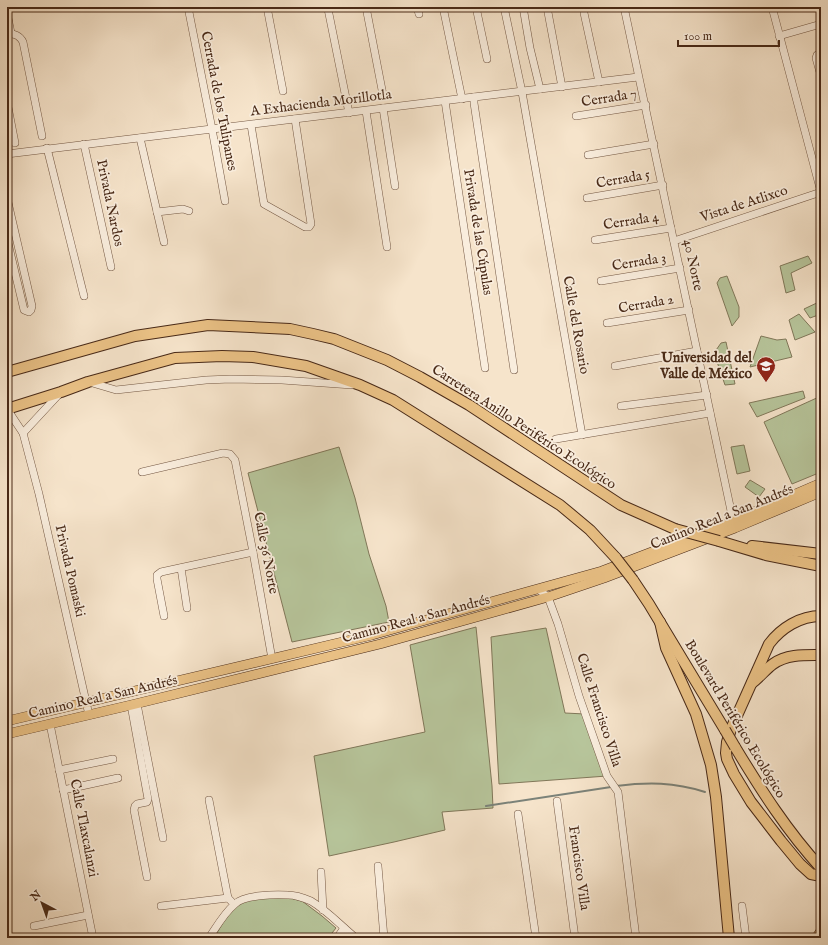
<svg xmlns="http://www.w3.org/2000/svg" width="828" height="945" font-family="'IM FELL English',serif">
<rect width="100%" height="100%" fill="#f6e4cb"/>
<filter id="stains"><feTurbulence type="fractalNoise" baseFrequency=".005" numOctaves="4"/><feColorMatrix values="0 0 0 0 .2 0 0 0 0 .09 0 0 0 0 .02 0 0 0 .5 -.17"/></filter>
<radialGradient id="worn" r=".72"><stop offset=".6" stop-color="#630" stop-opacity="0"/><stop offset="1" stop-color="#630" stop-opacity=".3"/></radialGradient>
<g fill="#b7c59b" stroke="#807759">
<path d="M 808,256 L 812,263 L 791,273 L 795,290 L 786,293 L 780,266 Z"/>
<path d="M 727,276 L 739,307 L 739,317 L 732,326 L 717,283 L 720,278 Z"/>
<path d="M 821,301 L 821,314 L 810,318 L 804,309 Z"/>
<path d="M 799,314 L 815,332 L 795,340 L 789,320 Z"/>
<path d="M 761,336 L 777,340 L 786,339 L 792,357 L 750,367 Z"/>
<path d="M 726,342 L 735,384 L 725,385 L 714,353 L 721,343 Z"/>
<path d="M 803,391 L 805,398 L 757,417 L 749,403 Z"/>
<path d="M 821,396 L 821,472 L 792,484 L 764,422 Z"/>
<path d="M 744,445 L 750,471 L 737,474 L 731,447 Z"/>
<path d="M 339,447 L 355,498 L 369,554 L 386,606 L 389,622 L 292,642 L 248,473 Z"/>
<path d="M 750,480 L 765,489 L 759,497 L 745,487 Z"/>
<path d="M 476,627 L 492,786 L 493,808 L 442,812 L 445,830 L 394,842 L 329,856 L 314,756 L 425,732 L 410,645 Z"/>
<path d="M 546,628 L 565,713 L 585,714 L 607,776 L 499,784 L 491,637 Z"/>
<path d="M 287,897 L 302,901 L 322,916 L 336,928 L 328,938 L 214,938 C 221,926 232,905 246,900 C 256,897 275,898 287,897 Z"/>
</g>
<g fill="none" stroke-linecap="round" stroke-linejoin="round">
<g stroke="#7b8279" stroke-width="2">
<path d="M 616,786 C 648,782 674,782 705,792"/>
<path d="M 486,806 L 611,787"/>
</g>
<g stroke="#745844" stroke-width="8">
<g id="minor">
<path d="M 188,7 L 212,129 L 225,201"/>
<path d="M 267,7 L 283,91"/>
<path d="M 366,7 L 383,95"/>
<path d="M 417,7 L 419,14"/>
<path d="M 443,7 L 462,99"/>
<path d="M 476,7 L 487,59"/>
<path d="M 504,7 L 522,92 L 582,435"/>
<path d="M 523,7 L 530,48 L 540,89"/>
<path d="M 547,7 L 562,87"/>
<path d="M 624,7 L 734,525"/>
<path d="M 328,9 L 349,113"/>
<path d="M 7,13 L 11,33"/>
<path d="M 584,13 L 599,82"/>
<path d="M 7,34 C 14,33 20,36 23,42 L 42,136"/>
<path d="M 779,36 L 821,24"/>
<path d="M 821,52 L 817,55 L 816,58 L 821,76"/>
<path d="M 474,97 L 474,103 L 514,370"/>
<path d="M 445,101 L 485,368"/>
<path d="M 7,102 L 15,143"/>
<path d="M 383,108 L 395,186"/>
<path d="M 366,111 L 387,247"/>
<path d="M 576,116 L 646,105"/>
<path d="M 251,125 L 264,204 L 305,227 L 309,227 L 311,224 L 295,119"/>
<path d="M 140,138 L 164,242"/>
<path d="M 84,144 L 111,267"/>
<path d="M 47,148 L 84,296"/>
<path d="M 7,154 L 638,77"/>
<path d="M 588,155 L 654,144"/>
<path d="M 7,198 L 32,306 L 31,310 L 29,312 L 24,310 L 7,239"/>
<path d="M 587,198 L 663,185"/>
<path d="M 157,212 L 183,209 L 189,211"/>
<path d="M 595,240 L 671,228"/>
<path d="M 674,241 L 821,192 L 772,7"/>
<path d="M 601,281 L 680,268"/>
<path d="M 607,323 L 689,310"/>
<path d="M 615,366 L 697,351"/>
<path d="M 89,382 L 116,390 L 206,380 L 231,379 L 282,380 L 352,385"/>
<path d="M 621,406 L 707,395"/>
<path d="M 7,409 L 23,433 L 39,494 L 89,715"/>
<path d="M 23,433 L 61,392"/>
<path d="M 556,439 L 710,413"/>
<path d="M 142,472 L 223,453 L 230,454 L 235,460 L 253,552 L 272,659"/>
<path d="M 181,568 L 187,608"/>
<path d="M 538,589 L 548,597 L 558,624 L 579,696 L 607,776 L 618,792 L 636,938"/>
<path d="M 164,616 L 157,579 L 157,575 L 161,572 L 253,552"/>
<path d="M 137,704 L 163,838"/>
<path d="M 131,705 L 148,799 L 147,802 L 137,804 L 135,806 L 134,810 L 147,877"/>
<path d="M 50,724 L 93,938"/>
<path d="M 59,770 L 113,759"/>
<path d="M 63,790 L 118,778"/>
<path d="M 209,800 L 228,898"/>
<path d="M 557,801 L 575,938"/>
<path d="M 518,814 L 536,938"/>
<path d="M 378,866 L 384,938"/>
<path d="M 321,872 L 323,910"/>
<path d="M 161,906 L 228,898 L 231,901"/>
<path d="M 742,906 L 746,938"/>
<path d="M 34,926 L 88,915"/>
<path d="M 209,938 C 217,926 224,913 235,904 C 244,895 275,894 288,895 C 295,895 304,898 311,901 C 328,911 341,926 356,938"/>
<path d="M 337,938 L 344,928"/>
</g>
</g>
<g stroke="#482917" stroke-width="10">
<g id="major">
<path d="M 7,721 L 372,635 L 602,571 L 733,521 L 821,483"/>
<path d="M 7,734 L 131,705 L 380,644 L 548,597 L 604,578 L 735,528 L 821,492"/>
<path d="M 816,938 L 821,931"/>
</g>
</g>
<g stroke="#482917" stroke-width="12">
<g id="highway">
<path d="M 7,372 L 135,336 L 208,325 L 290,329 L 313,334 L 334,339 L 387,360 L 420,377 L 469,405 L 621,505 L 675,529"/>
<path d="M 7,409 L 61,392 L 88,382 L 175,358 L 222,356 L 253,357 L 306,366 L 360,385 L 393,400 L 560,505 L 590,530 L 616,558"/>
<path d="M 719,541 L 766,555 L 821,566"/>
<path d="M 752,546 L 821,554"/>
<path d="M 633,580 L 649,604 L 725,730"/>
<path d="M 821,616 C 800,616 781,628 769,644 L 731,729 L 727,742 L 726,753 L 727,759 L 734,774 L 751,802 L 781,841 L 800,864 L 811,874 L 821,876"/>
<path d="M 660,622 L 666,648 L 696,714 L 711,765 L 716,797 L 729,938"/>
<path d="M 752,683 C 760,677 766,669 773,664 C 787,654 805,655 821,655"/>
<path d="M 735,747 C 761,790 787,831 821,868"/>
</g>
</g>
<use href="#minor" stroke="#f9eddd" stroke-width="7"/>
<use href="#major" stroke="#ebc286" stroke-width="9"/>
<use href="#highway" stroke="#ebc286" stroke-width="10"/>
<g stroke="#482917" stroke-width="12" stroke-linecap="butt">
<g id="highway-bridge">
<path d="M 675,529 L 719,541"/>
<path d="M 616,558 L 633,580"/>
<path d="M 725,730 L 735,747"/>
</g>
</g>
<use href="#highway-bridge" stroke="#ebc286" stroke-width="10"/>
</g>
<defs>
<g id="university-pin" transform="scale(1)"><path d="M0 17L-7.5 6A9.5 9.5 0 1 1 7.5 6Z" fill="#8f2418" stroke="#f9eddd"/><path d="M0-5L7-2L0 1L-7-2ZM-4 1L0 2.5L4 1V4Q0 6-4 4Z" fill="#fff"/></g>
</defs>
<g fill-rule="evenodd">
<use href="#university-pin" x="766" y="366"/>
</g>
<g text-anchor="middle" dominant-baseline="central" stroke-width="3.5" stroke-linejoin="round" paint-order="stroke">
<g font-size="14" fill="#482917" stroke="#f9eddd">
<text transform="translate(609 98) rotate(-9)">Cerrada 7</text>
<text transform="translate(219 101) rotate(79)">Cerrada de los Tulipanes</text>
<text transform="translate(321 103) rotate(-7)">A Exhacienda Morillotla</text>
<text transform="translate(623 179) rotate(-10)">Cerrada 5</text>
<text transform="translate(110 203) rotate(78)">Privada Nardos</text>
<text transform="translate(744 204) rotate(-18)">Vista de Atlixco</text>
<text transform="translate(631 221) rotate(-9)">Cerrada 4</text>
<text transform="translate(478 232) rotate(81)">Privada de las Cúpulas</text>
<text transform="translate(639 262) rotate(-9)">Cerrada 3</text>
<text transform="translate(693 265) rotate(78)">40 Norte</text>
<text transform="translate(646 304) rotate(-10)">Cerrada 2</text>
<text transform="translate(576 325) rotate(80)">Calle del Rosario</text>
<text transform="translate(524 427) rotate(33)">Carretera Anillo Periférico Ecológico</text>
<text transform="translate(722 517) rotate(-22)">Camino Real a San Andrés</text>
<text transform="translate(266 553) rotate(79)">Calle 36 Norte</text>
<text transform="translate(70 571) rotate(77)">Privada Pomaski</text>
<text transform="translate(416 619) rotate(-15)">Camino Real a San Andrés</text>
<text transform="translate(103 697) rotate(-13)">Camino Real a San Andrés</text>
<text transform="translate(599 710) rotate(72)">Calle Francisco Villa</text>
<text transform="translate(735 719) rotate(59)">Boulevard Periférico Ecológico</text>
<text transform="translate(84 828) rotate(79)">Calle Tlaxcalanzi</text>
<text transform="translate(579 868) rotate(82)">Francisco Villa</text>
</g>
<g font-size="14" font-weight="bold" fill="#482917" stroke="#f9eddd" text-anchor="end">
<text x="752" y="358">Universidad del<tspan x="752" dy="16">Valle de México</tspan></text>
</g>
</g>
<rect width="828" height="945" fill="none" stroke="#f6e4cb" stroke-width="24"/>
<rect x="8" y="8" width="812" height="929" fill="none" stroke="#482917" stroke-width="2"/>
<rect x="12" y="12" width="804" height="921" fill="none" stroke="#482917"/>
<g transform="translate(42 903) rotate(319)" stroke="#f9eddd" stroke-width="3" paint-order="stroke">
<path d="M0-3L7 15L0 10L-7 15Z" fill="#482917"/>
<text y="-6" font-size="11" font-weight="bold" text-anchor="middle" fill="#482917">N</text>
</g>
<path d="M678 40v6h101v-6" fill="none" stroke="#482917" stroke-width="2"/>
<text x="684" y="40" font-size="12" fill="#482917" stroke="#f9eddd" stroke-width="3" paint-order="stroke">100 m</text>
<rect width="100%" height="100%" filter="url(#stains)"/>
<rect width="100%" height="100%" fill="url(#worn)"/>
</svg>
